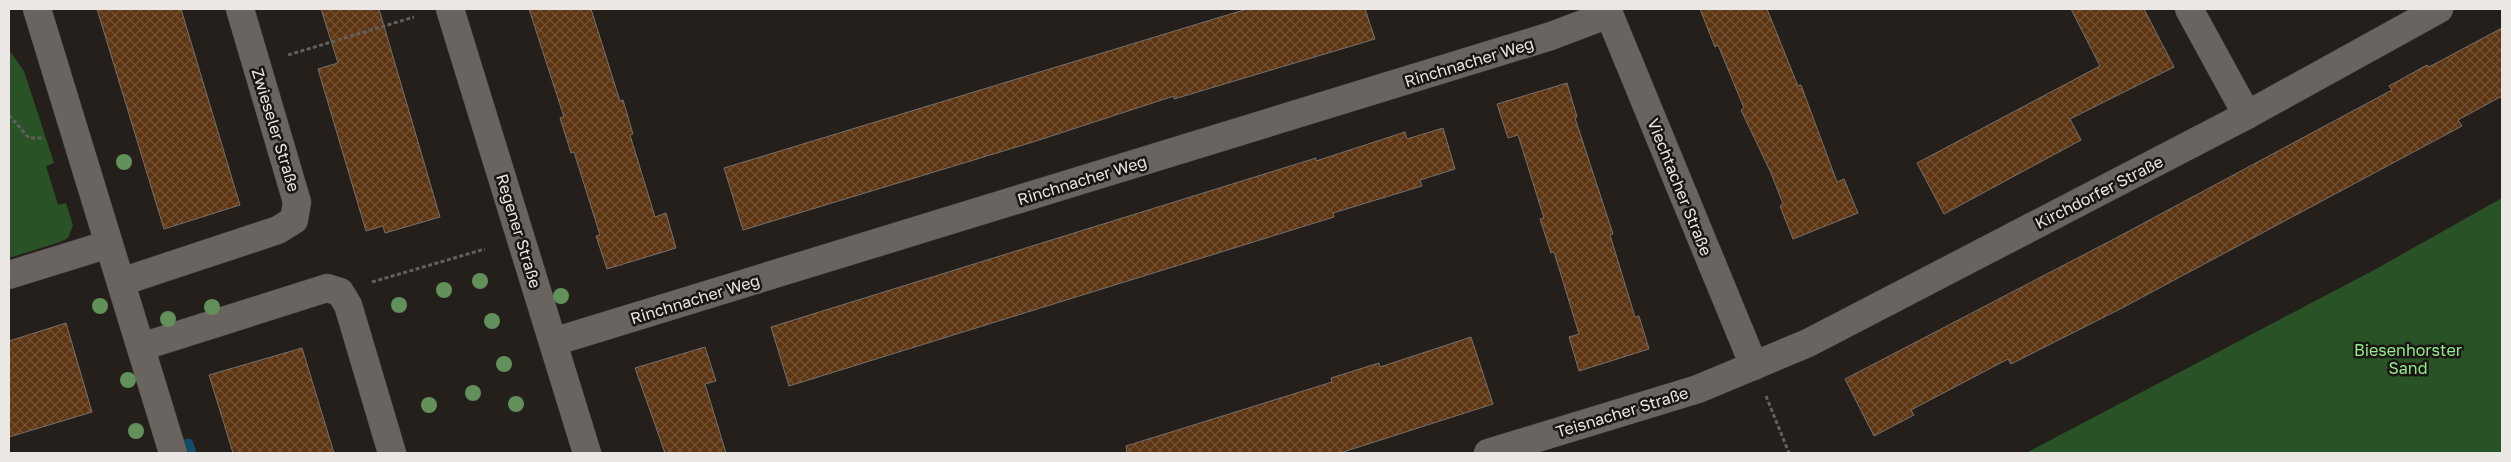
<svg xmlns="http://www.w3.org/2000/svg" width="2511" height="462" font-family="'Golos Text',sans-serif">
<defs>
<pattern id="building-cross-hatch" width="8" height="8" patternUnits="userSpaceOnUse" patternTransform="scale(1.25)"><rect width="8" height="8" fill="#5d3512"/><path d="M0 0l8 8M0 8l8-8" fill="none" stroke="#745234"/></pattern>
</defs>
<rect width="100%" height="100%" fill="#241f1b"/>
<g fill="#295327">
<path d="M 9,50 L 24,71 L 54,163 L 46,166 L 58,205 L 66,203 L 73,225 L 68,238 L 60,242 L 9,258 Z"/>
<path d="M 2502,198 L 2502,453 L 2026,453 L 2376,269 Z"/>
</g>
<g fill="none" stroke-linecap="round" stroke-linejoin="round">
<path stroke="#114c68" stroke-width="11" d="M 188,444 L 191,453"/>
</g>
<g fill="url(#building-cross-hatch)" stroke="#756f6b">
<path d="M 97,9 L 181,9 L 240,205 L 164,229 Z"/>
<path d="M 321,9 L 379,9 L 440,217 L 385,233 L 383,226 L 366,231 L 318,69 L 338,63 Z"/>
<path d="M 529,9 L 591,9 L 620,101 L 623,100 L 633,134 L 630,135 L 655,217 L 666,213 L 676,248 L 607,269 L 596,236 L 600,235 L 574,152 L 571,153 L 560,118 L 564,117 Z"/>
<path d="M 1247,9 L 1365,9 L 1375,39 L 1174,99 L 1174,96 L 1033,142 L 743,230 L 724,168 Z"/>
<path d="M 1700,9 L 1767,9 L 1798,86 L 1801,85 L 1837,182 L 1844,179 L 1858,213 L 1793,239 L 1780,206 L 1783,204 L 1771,173 L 1741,110 L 1744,108 L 1718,45 L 1715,47 Z"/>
<path d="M 2071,9 L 2144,9 L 2174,67 L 2070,119 L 2081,140 L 1944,214 L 1917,163 L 2100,66 Z"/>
<path d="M 2502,28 L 2502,96 L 2458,120 L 2462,126 L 2122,308 L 2011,364 L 2008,359 L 1911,410 L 1914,415 L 1874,436 L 1845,379 L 2116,238 L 2392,90 L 2389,86 L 2427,65 L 2429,67 Z"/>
<path d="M 1567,83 L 1577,117 L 1575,118 L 1613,234 L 1610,235 L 1635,317 L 1639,316 L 1649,349 L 1579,371 L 1569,337 L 1579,334 L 1554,252 L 1551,253 L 1540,219 L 1544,218 L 1518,135 L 1508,138 L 1497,104 Z"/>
<path d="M 1443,128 L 1455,169 L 1420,180 L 1422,186 L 1333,213 L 1334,217 L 789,386 L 771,327 L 1316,158 L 1316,161 L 1405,132 L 1407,139 Z"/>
<path d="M 66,323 L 92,412 L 9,437 L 9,341 Z"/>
<path d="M 1471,337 L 1493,404 L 1340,453 L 1127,453 L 1126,446 L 1332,382 L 1331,378 L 1379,363 L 1380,367 Z"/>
<path d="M 705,347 L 716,381 L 705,384 L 726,453 L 665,453 L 635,368 Z"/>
<path d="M 302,348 L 334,453 L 233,453 L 209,375 Z"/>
</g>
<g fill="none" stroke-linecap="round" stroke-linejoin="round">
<g stroke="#3e3a37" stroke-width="29">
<g id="street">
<path d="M 37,9 L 173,453"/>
<path d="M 450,9 L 587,453"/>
<path d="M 1607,9 L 1754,366"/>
<path d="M 2189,9 L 2247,115"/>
<path d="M 9,275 L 109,244"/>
<path d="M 121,282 L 278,230 L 294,220 L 297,202 L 240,9"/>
<path d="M 553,342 L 1551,36 L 1609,14"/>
<path d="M 141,347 L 327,288 L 340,292 L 348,305 L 392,453"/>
<path d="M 1488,453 L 1698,389 L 1808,343 L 2247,115 L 2439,9"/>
</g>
</g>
<g stroke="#635f5b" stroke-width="3" stroke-dasharray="4 2.5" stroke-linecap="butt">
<path d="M 288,55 L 414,17"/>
<path d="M 9,115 L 29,138 L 42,138"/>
<path d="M 372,282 L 485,249"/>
<path d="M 1766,396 L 1789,453"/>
</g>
<use href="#street" stroke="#6a6460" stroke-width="28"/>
</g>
<g fill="#61905a">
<circle cx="124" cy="162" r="8"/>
<circle cx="480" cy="281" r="8"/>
<circle cx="444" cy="290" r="8"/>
<circle cx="561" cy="296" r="8"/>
<circle cx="399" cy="305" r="8"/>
<circle cx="100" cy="306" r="8"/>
<circle cx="212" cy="307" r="8"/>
<circle cx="168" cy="319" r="8"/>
<circle cx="492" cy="321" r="8"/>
<circle cx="504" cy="364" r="8"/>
<circle cx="128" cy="380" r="8"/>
<circle cx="473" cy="393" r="8"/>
<circle cx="516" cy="404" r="8"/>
<circle cx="429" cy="405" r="8"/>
<circle cx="136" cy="431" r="8"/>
</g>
<g text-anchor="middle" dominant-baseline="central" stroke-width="5" stroke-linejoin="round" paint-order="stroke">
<g font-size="16" fill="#ebe7e5" stroke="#1a1612">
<text transform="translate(1469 62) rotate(-17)">Rinchnacher Weg</text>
<text transform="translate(276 130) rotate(73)">Zwieseler Straße</text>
<text transform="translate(1082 180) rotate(-17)">Rinchnacher Weg</text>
<text transform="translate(1680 187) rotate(68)">Viechtacher Straße</text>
<text transform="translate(2099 192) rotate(-27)">Kirchdorfer Straße</text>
<text transform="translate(519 231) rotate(73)">Regener Straße</text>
<text transform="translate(695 299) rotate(-17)">Rinchnacher Weg</text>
<text transform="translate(1622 412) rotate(-17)">Teisnacher Straße</text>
</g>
<g font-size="16" fill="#93ed8d" stroke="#1a1612">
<text x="2408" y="350">Biesenhorster<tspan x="2408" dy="18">Sand</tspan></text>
</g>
</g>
<rect width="2511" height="462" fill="none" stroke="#ebe7e5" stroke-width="20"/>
</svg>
